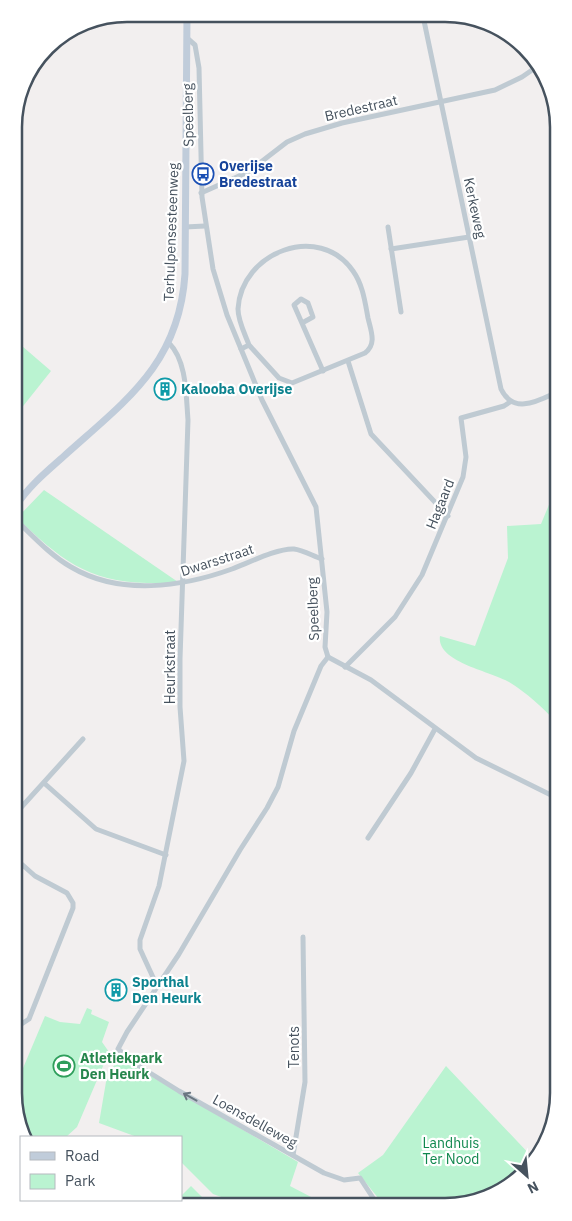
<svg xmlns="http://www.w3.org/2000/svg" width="572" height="1221" font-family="'IBM Plex Sans',sans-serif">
<rect width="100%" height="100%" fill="#f2efef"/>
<g fill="#baf3d1">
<path d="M 15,340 L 51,371 L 16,415 Z"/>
<path d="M 44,490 L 178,582 C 169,585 157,583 147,583 C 87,582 59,558 17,518 Z"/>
<path d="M 553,495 L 556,495 L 557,723 C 543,708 527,693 509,682 C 491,671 436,662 440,636 L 475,646 L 508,558 L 507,526 L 541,524 Z"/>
<path d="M 87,1008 L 92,1010 L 91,1014 L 109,1022 L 102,1042 L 109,1052 L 77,1127 L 66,1137 L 30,1137 L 24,1134 L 18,1123 L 18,1080 L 45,1016 L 60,1022 L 80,1024 Z"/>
<path d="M 118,1057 L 298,1162 L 290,1186 L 313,1198 L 308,1204 L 232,1204 L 224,1198 L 213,1194 L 181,1162 L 181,1137 L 137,1137 L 99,1123 L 106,1082 Z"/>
<path d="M 446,1066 L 534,1159 L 530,1168 L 474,1203 L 383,1204 L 358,1173 L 383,1155 Z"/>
<path d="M 191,1186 L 210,1205 L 172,1205 L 177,1200 L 181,1200 L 181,1196 Z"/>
</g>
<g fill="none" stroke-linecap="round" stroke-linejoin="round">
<g stroke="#bfcad2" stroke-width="5">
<path d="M 423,16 L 501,389 C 513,414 536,402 555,393"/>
<path d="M 187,38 L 195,45 L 199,68 L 202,197 L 213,269 L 227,315 L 262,400 L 316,507 L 327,612 L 325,647 L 328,657"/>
<path d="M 201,193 L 248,172 L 287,142 L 305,134 L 342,123 L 495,90 L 522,77 L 535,68"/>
<path d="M 185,227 L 205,226"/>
<path d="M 388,227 L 401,312"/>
<path d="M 391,249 L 469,237"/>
<path d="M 302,323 L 313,317 L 308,303 L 301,299 L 294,305 L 323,371"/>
<path d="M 241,349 L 249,345 L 279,378 L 292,383 L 365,353 C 377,344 371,331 368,318 C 365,302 363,285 353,271 C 319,222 241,252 238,309 C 238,321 245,334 249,345"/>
<path d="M 348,361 L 371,434 L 448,516"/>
<path d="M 16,520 C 33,536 50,555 71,567 C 120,596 182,587 232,569 C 248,563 278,548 294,549 C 303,550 313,556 322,559"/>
<path d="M 328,657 L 321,666 L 294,731 L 278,787 L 267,808 L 240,850 L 179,954 L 127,1032 L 118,1049 L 134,1063 L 179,1091 L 324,1173 L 344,1180 L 360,1178 L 377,1204"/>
<path d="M 328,657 L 371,680 L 476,758 L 557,798"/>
<path d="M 345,667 L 395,617 L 422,575 L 463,477 L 466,457 L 461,418 L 504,406 L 510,402"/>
<path d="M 44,783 L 96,829 L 166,855"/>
<path d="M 17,812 L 83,739"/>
<path d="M 368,838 L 411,773 L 435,729"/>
<path d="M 17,860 L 35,876 L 67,893 L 73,903 L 73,908 L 29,1019 L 17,1027"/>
<path d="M 557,947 L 553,973 L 558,1000"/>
<path d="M 157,986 L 140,949 L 140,940 L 159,886 L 184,761 L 180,707 L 180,659 L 188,420 C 186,396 187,361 169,343"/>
<path d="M 293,1155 L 305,1082 L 303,937"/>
</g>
<path stroke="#c0ccda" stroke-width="7" d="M 16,506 C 28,487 46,472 63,457 C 125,401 179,365 185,274 L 187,14"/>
</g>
<defs><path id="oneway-shaft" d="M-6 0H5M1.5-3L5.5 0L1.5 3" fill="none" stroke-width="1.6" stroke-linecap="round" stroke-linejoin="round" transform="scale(1.25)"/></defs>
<use stroke="#6a7681" href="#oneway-shaft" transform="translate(190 1097) rotate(-151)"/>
<defs>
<g id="bus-ring" transform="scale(1.125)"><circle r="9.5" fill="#fff" stroke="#1a4fb4" stroke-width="1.5"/><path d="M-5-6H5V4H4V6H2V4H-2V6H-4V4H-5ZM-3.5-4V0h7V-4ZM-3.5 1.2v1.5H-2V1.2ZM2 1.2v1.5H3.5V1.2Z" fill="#1a4fb4"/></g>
<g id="building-ring" transform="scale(1.125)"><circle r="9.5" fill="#fff" stroke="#0f9aa8" stroke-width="1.5"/><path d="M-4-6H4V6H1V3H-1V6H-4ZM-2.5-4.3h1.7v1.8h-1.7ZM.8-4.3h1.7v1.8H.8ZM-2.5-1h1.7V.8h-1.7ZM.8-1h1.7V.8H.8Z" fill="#0f9aa8"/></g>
<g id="stadium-ring" transform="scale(1.125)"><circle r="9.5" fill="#fff" stroke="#2e9e5b" stroke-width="1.5"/><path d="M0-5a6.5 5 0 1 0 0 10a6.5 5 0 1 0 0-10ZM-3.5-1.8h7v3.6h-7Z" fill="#2e9e5b"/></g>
</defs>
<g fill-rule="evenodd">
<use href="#bus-ring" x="203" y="174"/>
<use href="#building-ring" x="165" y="389"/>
<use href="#building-ring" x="116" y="990"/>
<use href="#stadium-ring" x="64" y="1066"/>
</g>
<g text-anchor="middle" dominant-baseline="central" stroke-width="4.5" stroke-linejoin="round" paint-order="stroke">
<g font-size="14" fill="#46525e" stroke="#fff">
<text transform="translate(361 108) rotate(-13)">Bredestraat</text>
<text transform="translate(188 115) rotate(-91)">Speelberg</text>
<text transform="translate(475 208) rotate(78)">Kerkeweg</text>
<text transform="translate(171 232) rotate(-88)">Terhulpensesteenweg</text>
<text transform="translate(440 504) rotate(-68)">Hagaard</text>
<text transform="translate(217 560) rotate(-18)">Dwarsstraat</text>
<text transform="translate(313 609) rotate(-92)">Speelberg</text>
<text transform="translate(170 667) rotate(-90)">Heurkstraat</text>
<text transform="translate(294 1047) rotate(-90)">Tenots</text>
<text transform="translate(255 1121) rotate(29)">Loensdelleweg</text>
</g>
<g font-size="14" font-weight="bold" fill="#164399" stroke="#fff" text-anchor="start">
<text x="219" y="166">Overijse<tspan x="219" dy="16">Bredestraat</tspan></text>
</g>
<g font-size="14" font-weight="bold" fill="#0d838f" stroke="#fff" text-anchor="start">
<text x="181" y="389">Kalooba Overijse</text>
<text x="132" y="982">Sporthal<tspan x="132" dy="16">Den Heurk</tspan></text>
</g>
<g font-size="14" font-weight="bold" fill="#27864d" stroke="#fff" text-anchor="start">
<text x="80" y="1058">Atletiekpark<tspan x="80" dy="16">Den Heurk</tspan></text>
</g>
<g font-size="14" fill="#0f874d" stroke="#fff">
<text x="451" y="1143">Landhuis<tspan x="451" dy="16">Ter Nood</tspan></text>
</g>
</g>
<path d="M0 0H572V1221H0ZM127 22H445A105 105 0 0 1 550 127V1093A105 105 0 0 1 445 1198H127A105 105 0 0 1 22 1093V127A105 105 0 0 1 127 22Z" fill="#fff" fill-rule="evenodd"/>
<path fill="none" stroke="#46525e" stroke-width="2.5" d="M127 22H445A105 105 0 0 1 550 127V1093A105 105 0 0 1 445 1198H127A105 105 0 0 1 22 1093V127A105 105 0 0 1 127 22Z"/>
<rect x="20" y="1136" width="162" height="65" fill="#ffffff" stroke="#b5babf"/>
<rect x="30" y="1152" width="25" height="8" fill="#c0ccda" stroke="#b5babf"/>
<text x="65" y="1161" font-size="15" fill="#46525e">Road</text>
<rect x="30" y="1174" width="25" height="15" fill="#baf3d1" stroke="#b5babf"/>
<text x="65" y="1186" font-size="15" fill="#46525e">Park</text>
<g transform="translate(527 1176) rotate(153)" stroke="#ffffff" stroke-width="4" paint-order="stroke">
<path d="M0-4L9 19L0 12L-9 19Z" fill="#46525e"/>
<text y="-8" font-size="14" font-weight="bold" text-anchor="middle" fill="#46525e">N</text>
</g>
</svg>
